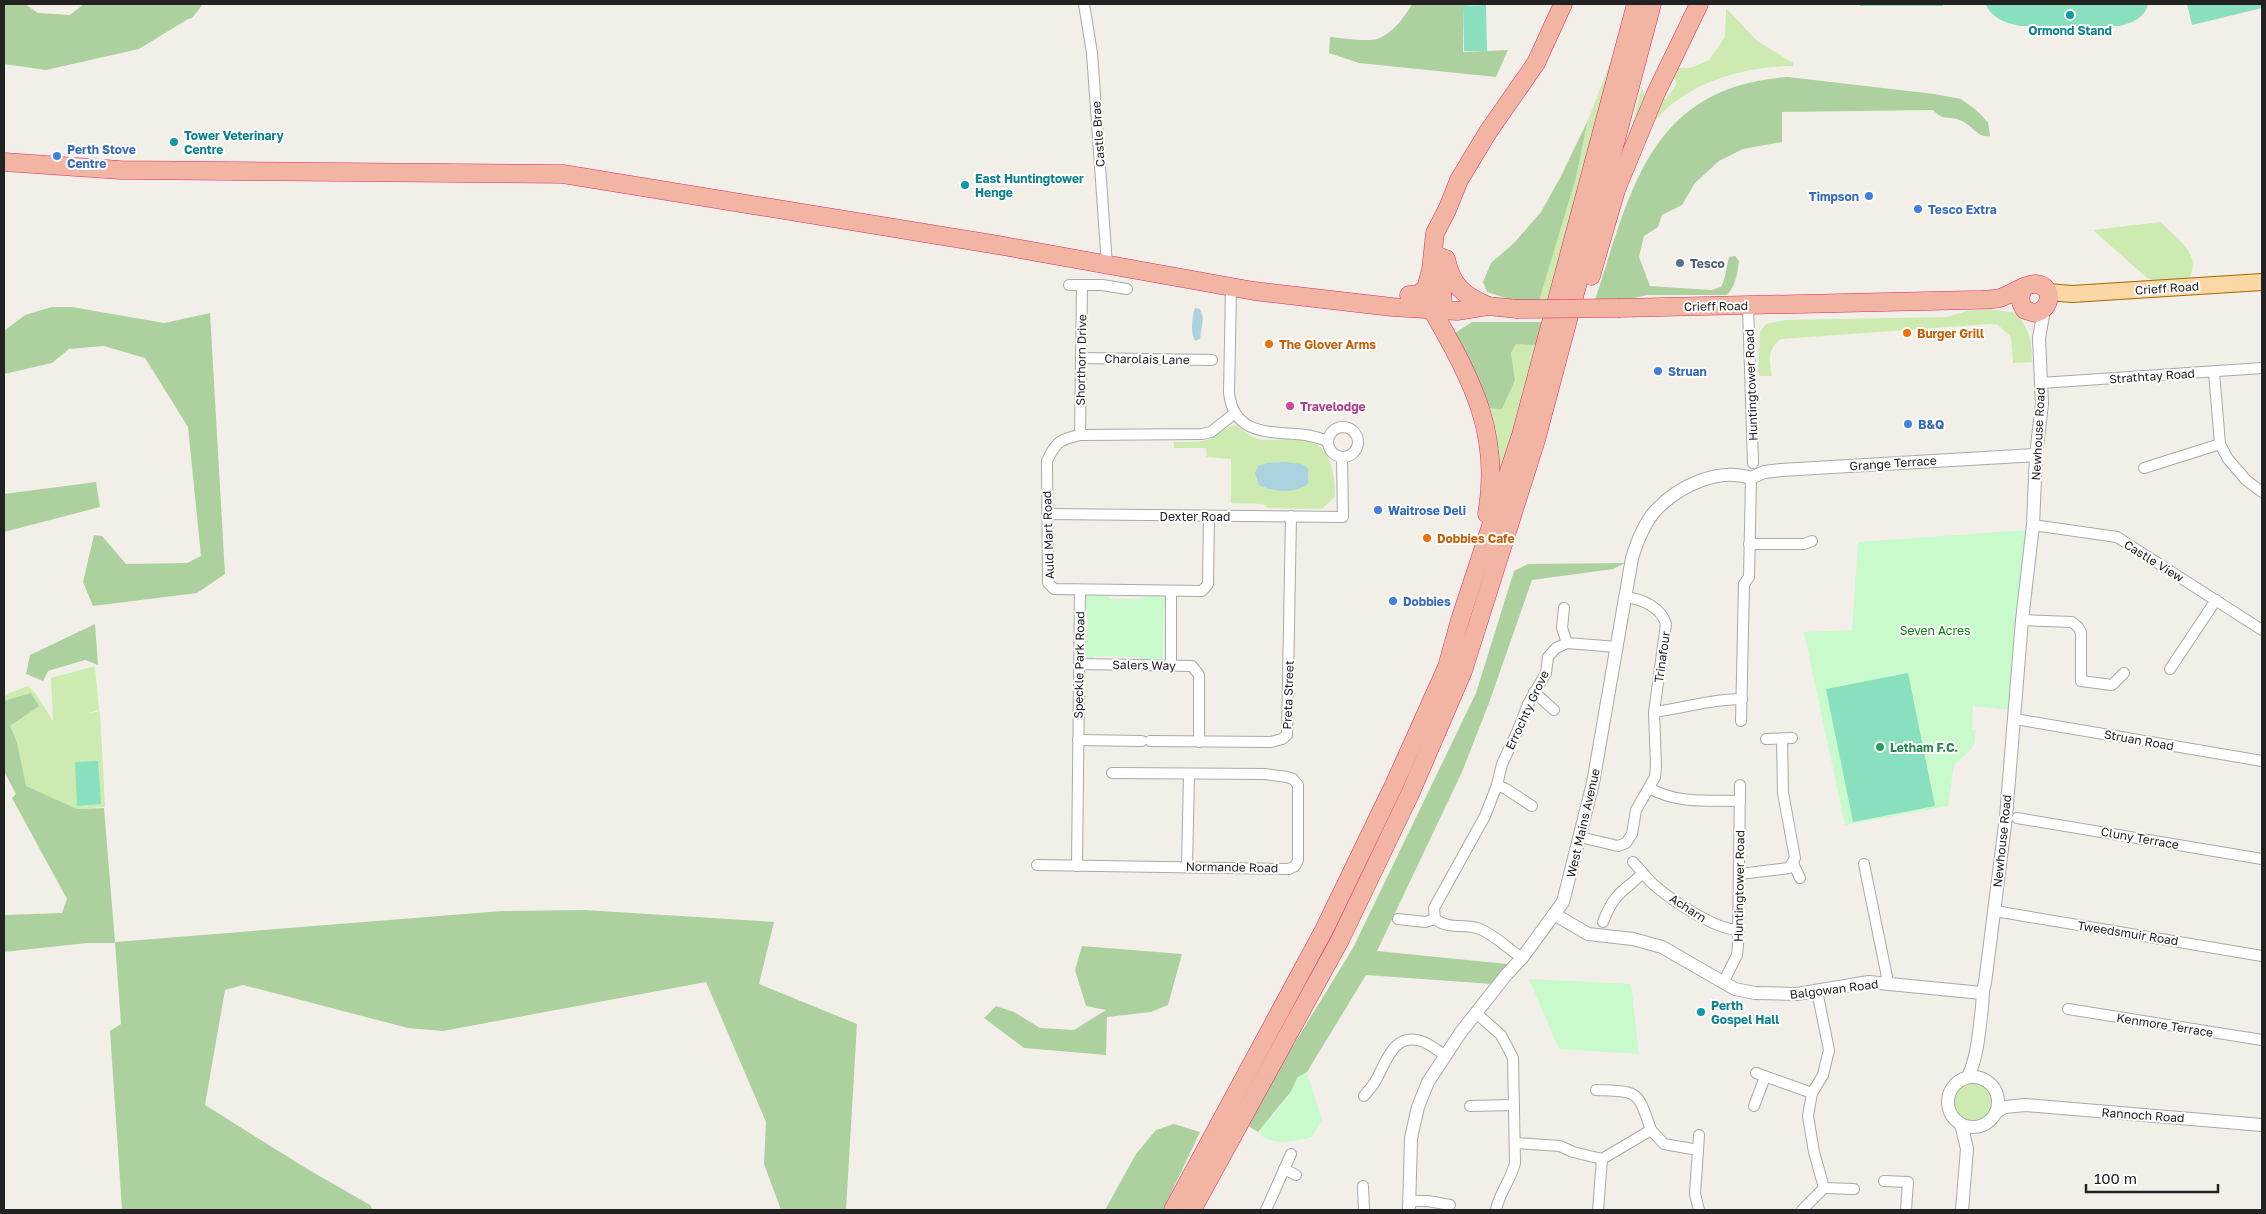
<svg xmlns="http://www.w3.org/2000/svg" width="2266" height="1214" font-family="'Golos Text',sans-serif">
<rect width="100%" height="100%" fill="#f2efe9"/>
<g fill="#cdebb0">
<path d="M 1633,4 L 1554,301 L 1539,301 L 1576,178 L 1588,120 Z"/>
<path d="M 1726,8 L 1757,41 L 1793,63 L 1793,66 C 1740,66 1676,85 1646,133 C 1640,142 1637,154 1632,164 C 1622,189 1612,214 1602,239 L 1642,87 L 1645,97 L 1666,99 L 1677,83 L 1669,68 L 1690,68 L 1709,60 L 1725,37 Z"/>
<path d="M 2160,222 C 2177,238 2205,256 2187,282 L 2159,283 L 2147,278 L 2093,230 Z"/>
<path d="M 1990,309 L 2016,313 C 2030,331 2032,340 2032,362 L 2013,363 L 2011,337 L 1998,325 L 1990,324 L 1781,339 C 1767,349 1769,360 1772,376 L 1760,376 L 1758,372 L 1760,332 L 1766,324 L 1785,320 L 1946,317 L 1967,311 Z"/>
<path d="M 1542,322 L 1494,520 L 1488,408 L 1515,380 L 1511,353 L 1516,344 Z"/>
<path d="M 1236,425 C 1243,431 1249,436 1259,439 C 1271,442 1285,438 1298,439 C 1331,441 1335,471 1335,497 L 1322,509 L 1268,508 L 1263,504 L 1231,503 L 1231,459 L 1207,457 L 1206,448 L 1174,448 L 1174,442 C 1184,441 1197,443 1207,440 C 1218,436 1224,426 1236,425 Z"/>
<path d="M 95,666 L 99,710 L 85,714 L 100,711 L 105,807 L 77,809 L 26,787 L 16,794 L 4,771 L 4,695 L 28,686 L 36,694 L 53,721 L 51,678 Z"/>
<circle cx="1973" cy="1100" r="20"/>
</g>
<g fill="#add19e">
<path d="M 4,4 L 25,4 L 38,13 L 70,15 L 84,4 L 203,4 L 192,18 L 188,19 L 139,49 L 46,70 L 4,64 Z"/>
<path d="M 1412,4 L 1487,4 L 1463,6 L 1463,52 L 1508,50 L 1496,77 L 1359,63 L 1329,53 L 1330,37 C 1341,38 1367,42 1377,39 C 1392,34 1405,17 1412,4 Z"/>
<path d="M 1788,77 L 1934,94 L 1961,99 L 1975,109 L 1988,122 L 1990,136 C 1977,138 1973,126 1962,121 C 1950,115 1944,122 1933,110 L 1782,112 L 1782,142 L 1743,149 L 1719,161 L 1695,183 L 1682,205 L 1662,215 L 1658,227 L 1644,236 L 1639,257 L 1650,286 L 1711,290 L 1721,287 L 1724,280 L 1729,257 L 1735,256 L 1739,261 C 1737,275 1736,285 1727,295 L 1647,295 L 1616,302 L 1595,300 C 1631,190 1650,86 1788,77 Z"/>
<path d="M 1588,120 L 1576,178 L 1539,301 L 1515,301 L 1487,292 L 1483,282 L 1491,263 L 1514,243 L 1541,212 L 1560,178 Z"/>
<path d="M 52,307 L 72,307 L 164,323 L 210,313 L 225,574 L 197,593 L 93,606 L 83,582 L 94,535 L 102,536 L 126,564 L 187,563 L 201,556 L 188,427 L 145,358 L 104,346 L 69,349 L 52,363 L 4,374 L 4,331 L 25,315 Z"/>
<path d="M 1472,322 L 1542,322 L 1536,345 L 1516,344 L 1511,353 L 1515,380 L 1502,409 L 1488,408 L 1455,338 L 1455,333 Z"/>
<path d="M 96,482 L 100,507 L 4,532 L 4,494 Z"/>
<path d="M 1625,563 L 1613,569 L 1532,580 L 1489,703 L 1462,772 L 1377,951 L 1507,964 L 1492,984 L 1366,975 L 1307,1072 L 1297,1078 L 1294,1088 L 1258,1132 L 1245,1124 L 1353,948 L 1476,693 L 1514,571 L 1528,564 Z"/>
<path d="M 95,624 L 98,665 L 85,660 L 48,671 L 43,681 L 26,674 L 30,655 Z"/>
<path d="M 31,693 L 39,706 L 10,726 L 17,743 L 26,786 L 77,809 L 104,808 L 115,942 L 502,911 L 585,910 L 774,922 L 759,984 L 857,1024 L 846,1210 L 781,1210 L 764,1164 L 766,1122 L 706,982 L 443,1031 L 408,1028 L 243,985 L 225,990 L 205,1105 L 309,1170 L 370,1205 L 373,1210 L 122,1210 L 110,1031 L 121,1024 L 115,943 L 87,943 L 4,952 L 4,915 L 62,913 L 67,899 L 12,798 L 16,794 L 4,771 L 4,701 Z"/>
<path d="M 1082,946 L 1182,954 L 1168,1005 L 1151,1012 L 1107,1017 L 1106,1055 L 1024,1048 L 984,1018 L 996,1006 L 1014,1012 L 1040,1028 L 1074,1030 L 1106,1010 L 1086,1006 L 1075,970 Z"/>
<path d="M 1174,1124 L 1200,1132 L 1163,1210 L 1105,1210 L 1136,1154 L 1156,1130 Z"/>
</g>
<g fill="#c8facc">
<path d="M 2027,530 L 2011,710 L 1973,706 L 1972,730 L 1976,730 L 1974,746 L 1954,765 L 1948,806 L 1845,825 L 1804,632 L 1852,630 L 1858,542 Z"/>
<path d="M 1088,593 L 1107,594 L 1110,599 L 1142,599 L 1148,594 L 1164,595 L 1168,604 L 1164,608 L 1163,659 L 1159,661 L 1144,660 L 1140,657 L 1094,656 L 1091,660 C 1077,652 1085,646 1087,636 C 1088,627 1089,610 1084,603 Z"/>
<path d="M 1529,979 L 1631,984 L 1639,1054 L 1559,1049 Z"/>
<path d="M 1307,1072 L 1322,1120 L 1312,1137 C 1295,1141 1271,1148 1258,1132 L 1288,1098 L 1297,1078 Z"/>
</g>
<g fill="#88e0be">
<rect x="1860" y="4" width="83" height="2"/>
<path d="M 1985,4 L 2148,4 C 2145,18 2132,23 2119,26 L 2020,26 C 2005,23 1992,18 1985,4 Z"/>
<path d="M 2187,4 L 2262,4 L 2262,8 L 2192,25 Z"/>
<path d="M 1486,5 L 1487,51 L 1464,51 L 1463,6 Z"/>
<path d="M 1908,673 L 1935,806 L 1853,822 L 1826,689 Z"/>
<path d="M 98,761 L 101,804 L 77,806 L 75,762 Z"/>
</g>
<g fill="#aad3df">
<path d="M 1195,308 L 1200,309 L 1203,318 L 1200,339 L 1195,341 C 1190,333 1192,317 1195,308 Z"/>
<path d="M 1285,462 L 1302,464 L 1308,468 L 1308,484 C 1295,494 1273,492 1259,485 L 1255,473 L 1258,466 L 1267,463 Z"/>
</g>
<g fill="none" stroke-linecap="round" stroke-linejoin="round">
<g stroke="#a9a9a9" stroke-width="12">
<g id="minor">
<path d="M 1084,4 L 1092,53 L 1107,265"/>
<path d="M 1069,285 L 1082,285"/>
<path d="M 1231,288 L 1229,393 C 1234,437 1272,431 1305,435 C 1312,436 1320,438 1327,441"/>
<path d="M 1748,306 L 1753,463"/>
<path d="M 1082,358 L 1212,360"/>
<path d="M 2214,372 L 2220,444 L 2228,459 L 2246,480 L 2262,492"/>
<path d="M 2041,383 L 2262,368"/>
<circle cx="1343" cy="442" r="15"/>
<path d="M 1080,435 L 1082,285 L 1102,285 L 1127,289"/>
<path d="M 2144,468 L 2220,444"/>
<path d="M 1047,514 L 1343,517 L 1342,457"/>
<path d="M 1209,516 L 1208,584 L 1202,591 L 1054,589 L 1048,583 L 1047,461 C 1055,443 1060,439 1080,435 L 1202,434 L 1211,432 L 1235,413"/>
<path d="M 2033,525 L 2117,537 L 2262,630"/>
<path d="M 1749,544 L 1804,544 L 1812,541"/>
<path d="M 1564,608 L 1562,628 L 1567,643"/>
<path d="M 2022,620 L 2072,622 L 2078,627 L 2081,632 L 2081,681 L 2112,685 L 2124,673"/>
<path d="M 1079,664 L 1192,666 L 1199,675 L 1199,742"/>
<path d="M 1171,666 L 1171,591"/>
<path d="M 2170,669 L 2216,600"/>
<path d="M 1534,692 L 1554,710"/>
<path d="M 1654,712 C 1684,708 1711,699 1742,699"/>
<path d="M 2015,719 L 2262,761"/>
<path d="M 1741,721 L 1744,584 L 1749,577 L 1751,478"/>
<path d="M 1766,739 L 1792,738"/>
<path d="M 1078,740 L 1142,741"/>
<path d="M 1150,741 L 1271,742 L 1282,739 L 1287,735 L 1291,516"/>
<path d="M 1497,785 L 1506,789 L 1532,806"/>
<path d="M 1649,788 C 1677,804 1709,800 1740,801"/>
<path d="M 2017,818 L 2262,859"/>
<path d="M 1580,837 L 1618,846 L 1626,843 L 1632,834 L 1636,810 L 1655,777 L 1656,766 L 1654,712 L 1666,624 C 1661,607 1642,599 1625,597"/>
<path d="M 1633,862 L 1643,873"/>
<path d="M 1793,863 L 1800,878"/>
<path d="M 1864,864 L 1888,982"/>
<path d="M 1037,865 L 1289,869 L 1295,866 L 1298,860 L 1298,785 L 1293,779 L 1287,777 L 1265,774 L 1112,773"/>
<path d="M 1077,866 L 1080,590"/>
<path d="M 1187,866 L 1189,775"/>
<path d="M 1740,874 L 1789,868 L 1795,858 L 1783,793 L 1782,739"/>
<path d="M 1995,911 L 2262,956"/>
<path d="M 1398,919 L 1425,922 L 1435,919"/>
<path d="M 1603,922 C 1614,893 1622,893 1643,873 C 1658,893 1714,930 1739,930"/>
<path d="M 1522,958 C 1508,949 1495,935 1480,929 C 1465,923 1449,930 1435,919 L 1434,908 L 1485,816 L 1497,785 L 1502,764 L 1518,730 L 1528,704 L 1546,673 L 1548,657 L 1556,648 L 1567,643 L 1617,647"/>
<path d="M 1722,982 L 1725,979 L 1737,955 L 1738,945 L 1740,785"/>
<path d="M 2068,1009 L 2262,1040"/>
<path d="M 1476,1013 L 1501,1035 L 1513,1058 L 1515,1163 C 1511,1180 1499,1193 1496,1210"/>
<path d="M 1756,1073 L 1812,1093"/>
<path d="M 1596,1090 C 1639,1092 1637,1089 1651,1130"/>
<path d="M 1364,1096 C 1368,1091 1373,1086 1376,1080 C 1386,1063 1393,1032 1421,1041 C 1429,1043 1437,1050 1444,1055"/>
<path d="M 1470,1106 L 1514,1105"/>
<path d="M 1754,1106 L 1765,1077"/>
<path d="M 1516,1143 L 1560,1146 L 1573,1152 L 1602,1159 L 1651,1130 L 1664,1144 L 1698,1150 L 1695,1194 L 1699,1210"/>
<path d="M 1698,1150 L 1699,1135"/>
<path d="M 1284,1169 L 1296,1175"/>
<path d="M 1884,1181 L 1908,1182 L 1906,1210"/>
<path d="M 1363,1186 L 1364,1210"/>
<path d="M 1824,1188 L 1854,1189"/>
<path d="M 1409,1201 L 1428,1201 L 1450,1205"/>
<path d="M 1266,1210 L 1291,1154"/>
<path d="M 1598,1210 L 1602,1159"/>
<path d="M 1802,1210 L 1824,1188 L 1814,1152 L 1808,1116 L 1812,1093 L 1823,1075 L 1829,1050 L 1817,991"/>
</g>
</g>
<g stroke="#a9a9a9" stroke-width="14">
<g id="tertiary">
<path d="M 1554,914 L 1588,934 L 1633,939 L 1662,947 L 1735,989 L 1755,993 L 1797,994 L 1869,982 L 1982,993"/>
<circle cx="1973" cy="1102" r="25"/>
<path d="M 1968,1077 C 1978,1055 1979,1031 1982,1007 C 1983,998 1982,992 1985,983 L 2006,817 L 2022,620 L 2033,525 L 2036,455 L 2042,404 L 2039,338 L 2044,310"/>
<path d="M 1996,1112 L 2005,1107 L 2025,1105 L 2262,1125"/>
<path d="M 1961,1124 L 1967,1149 L 1962,1210"/>
<path d="M 1409,1210 L 1411,1138 L 1418,1107 L 1428,1082 L 1461,1032 L 1506,975 L 1522,958 L 1563,902 L 1593,783 L 1632,558 C 1637,542 1644,523 1656,510 C 1679,486 1718,467 1751,478 L 1764,472 L 1781,470 L 2036,455"/>
</g>
</g>
<g stroke="#a06b00" stroke-width="18">
<path id="primary" d="M 2048,292 L 2072,294 L 2262,282"/>
</g>
<g stroke="#dc2a67" stroke-width="19">
<g id="trunk">
<path d="M 4,162 L 120,170 L 563,174 L 998,245 L 1254,291 L 1392,307 L 1457,311 L 1488,306 L 1517,309"/>
<path d="M 1441,257 L 1443,310"/>
<path d="M 1446,259 C 1452,286 1463,295 1488,306"/>
<path d="M 1591,276 L 1616,190 L 1656,93 L 1699,4"/>
<path d="M 1409,295 L 1419,294 L 1426,288 L 1431,270 L 1435,233 L 1447,210 L 1459,180 L 1488,132 L 1536,63 L 1563,4"/>
<path d="M 1432,300 L 1435,315 C 1473,382 1501,435 1487,514"/>
<path d="M 1620,308 L 1972,300 C 1981,300 1991,300 2000,298 C 2009,295 2028,283 2036,284 C 2055,286 2051,310 2035,313 L 2025,310 C 2019,302 2019,296 2024,288"/>
<path d="M 1173,1210 L 1324,930 L 1394,785 L 1447,667 L 1460,620 L 1521,435 L 1636,4"/>
<path d="M 1192,1210 L 1340,940 L 1410,794 L 1463,671 L 1536,440 L 1652,4"/>
</g>
</g>
<use href="#minor" stroke="#fff" stroke-width="10"/>
<use href="#tertiary" stroke="#fff" stroke-width="12"/>
<use href="#primary" stroke="#fcd6a4" stroke-width="16"/>
<use href="#trunk" stroke="#f2b4a3" stroke-width="18"/>
<g stroke="#dc2a67" stroke-width="19" stroke-linecap="butt">
<path id="trunk-bridge" d="M 1517,309 L 1620,308"/>
</g>
<use href="#trunk-bridge" stroke="#f2b4a3" stroke-width="18"/>
</g>
<g fill="#0f9aa8" stroke="#fff" stroke-width="2">
<circle cx="2070" cy="15" r="5"/>
<circle cx="174" cy="142" r="5"/>
<circle cx="965" cy="185" r="5"/>
<circle cx="1701" cy="1012" r="5"/>
</g>
<g fill="#3f7fe0" stroke="#fff" stroke-width="2">
<circle cx="57" cy="156" r="5"/>
<circle cx="1869" cy="196" r="5"/>
<circle cx="1918" cy="209" r="5"/>
<circle cx="1658" cy="371" r="5"/>
<circle cx="1908" cy="424" r="5"/>
<circle cx="1378" cy="510" r="5"/>
<circle cx="1393" cy="601" r="5"/>
</g>
<circle fill="#5c6f8a" stroke="#fff" stroke-width="2" cx="1680" cy="263" r="5"/>
<g fill="#e8710a" stroke="#fff" stroke-width="2">
<circle cx="1907" cy="333" r="5"/>
<circle cx="1269" cy="344" r="5"/>
<circle cx="1427" cy="538" r="5"/>
</g>
<circle fill="#d1479c" stroke="#fff" stroke-width="2" cx="1290" cy="406" r="5"/>
<circle fill="#2e9e5b" stroke="#fff" stroke-width="2" cx="1880" cy="747" r="5"/>
<g text-anchor="middle" dominant-baseline="central" stroke-width="4" stroke-linejoin="round" paint-order="stroke">
<g font-size="12" font-weight="bold" fill="#0d838f" stroke="#fff" text-anchor="start">
<text x="2070" y="30" text-anchor="middle">Ormond Stand</text>
<text x="184" y="135">Tower Veterinary<tspan x="184" dy="14">Centre</tspan></text>
<text x="975" y="178">East Huntingtower<tspan x="975" dy="14">Henge</tspan></text>
<text x="1711" y="1005">Perth<tspan x="1711" dy="14">Gospel Hall</tspan></text>
</g>
<g font-size="12" fill="#222" stroke="#fff">
<text transform="translate(1098 134) rotate(-94)">Castle Brae</text>
<text transform="translate(2167 288) rotate(-4)">Crieff Road</text>
<text transform="translate(1716 306) rotate(-1)">Crieff Road</text>
<text transform="translate(1147 359) rotate(1)">Charolais Lane</text>
<text transform="translate(1081 360) rotate(-89)">Shorthorn Drive</text>
<text transform="translate(2152 376) rotate(-4)">Strathtay Road</text>
<text transform="translate(1751 385) rotate(-92)">Huntingtower Road</text>
<text transform="translate(2038 434) rotate(-87)">Newhouse Road</text>
<text transform="translate(1893 463) rotate(-4)">Grange Terrace</text>
<text x="1195" y="516">Dexter Road</text>
<text transform="translate(1048 535) rotate(-92)">Auld Mart Road</text>
<text transform="translate(2154 561) rotate(32)">Castle View</text>
<text transform="translate(1662 657) rotate(-82)">Trinafour</text>
<text transform="translate(1079 665) rotate(-89)">Speckle Park Road</text>
<text transform="translate(1144 665) rotate(1)">Salers Way</text>
<text transform="translate(1288 695) rotate(-88)">Preta Street</text>
<text transform="translate(1527 710) rotate(-65)">Errochty Grove</text>
<text transform="translate(2139 740) rotate(10)">Struan Road</text>
<text transform="translate(1583 823) rotate(-77)">West Mains Avenue</text>
<text transform="translate(2140 838) rotate(10)">Cluny Terrace</text>
<text transform="translate(2002 841) rotate(-84)">Newhouse Road</text>
<text transform="translate(1232 867) rotate(1)">Normande Road</text>
<text transform="translate(1739 886) rotate(-89)">Huntingtower Road</text>
<text transform="translate(1688 908) rotate(33)">Acharn</text>
<text transform="translate(2128 933) rotate(9)">Tweedsmuir Road</text>
<text transform="translate(1834 989) rotate(-7)">Balgowan Road</text>
<text transform="translate(2165 1025) rotate(9)">Kenmore Terrace</text>
<text transform="translate(2143 1115) rotate(4)">Rannoch Road</text>
</g>
<g font-size="12" font-weight="bold" fill="#366cbe" stroke="#fff" text-anchor="start">
<text x="67" y="149">Perth Stove<tspan x="67" dy="14">Centre</tspan></text>
<text x="1859" y="196" text-anchor="end">Timpson</text>
<text x="1928" y="209">Tesco Extra</text>
<text x="1668" y="371">Struan</text>
<text x="1918" y="424">B&amp;Q</text>
<text x="1388" y="510">Waitrose Deli</text>
<text x="1403" y="601">Dobbies</text>
</g>
<g font-size="12" font-weight="bold" fill="#4e5e75" stroke="#fff" text-anchor="start">
<text x="1690" y="263">Tesco</text>
</g>
<g font-size="12" font-weight="bold" fill="#c56008" stroke="#fff" text-anchor="start">
<text x="1917" y="333">Burger Grill</text>
<text x="1279" y="344">The Glover Arms</text>
<text x="1437" y="538">Dobbies Cafe</text>
</g>
<g font-size="12" font-weight="bold" fill="#b23c85" stroke="#fff" text-anchor="start">
<text x="1300" y="406">Travelodge</text>
</g>
<g font-size="12" fill="#0c8416" stroke="#fff">
<text x="1935" y="630">Seven Acres</text>
</g>
<g font-size="12" font-weight="bold" fill="#27864d" stroke="#fff" text-anchor="start">
<text x="1890" y="747">Letham F.C.</text>
</g>
</g>
<rect width="2266" height="1214" fill="none" stroke="#222222" stroke-width="10"/>
<path d="M2086 1184v8h132v-8" fill="none" stroke="#222222" stroke-width="2.5"/>
<text x="2094" y="1184" font-size="15" fill="#222222" stroke="#ffffff" stroke-width="4" paint-order="stroke">100 m</text>
</svg>
